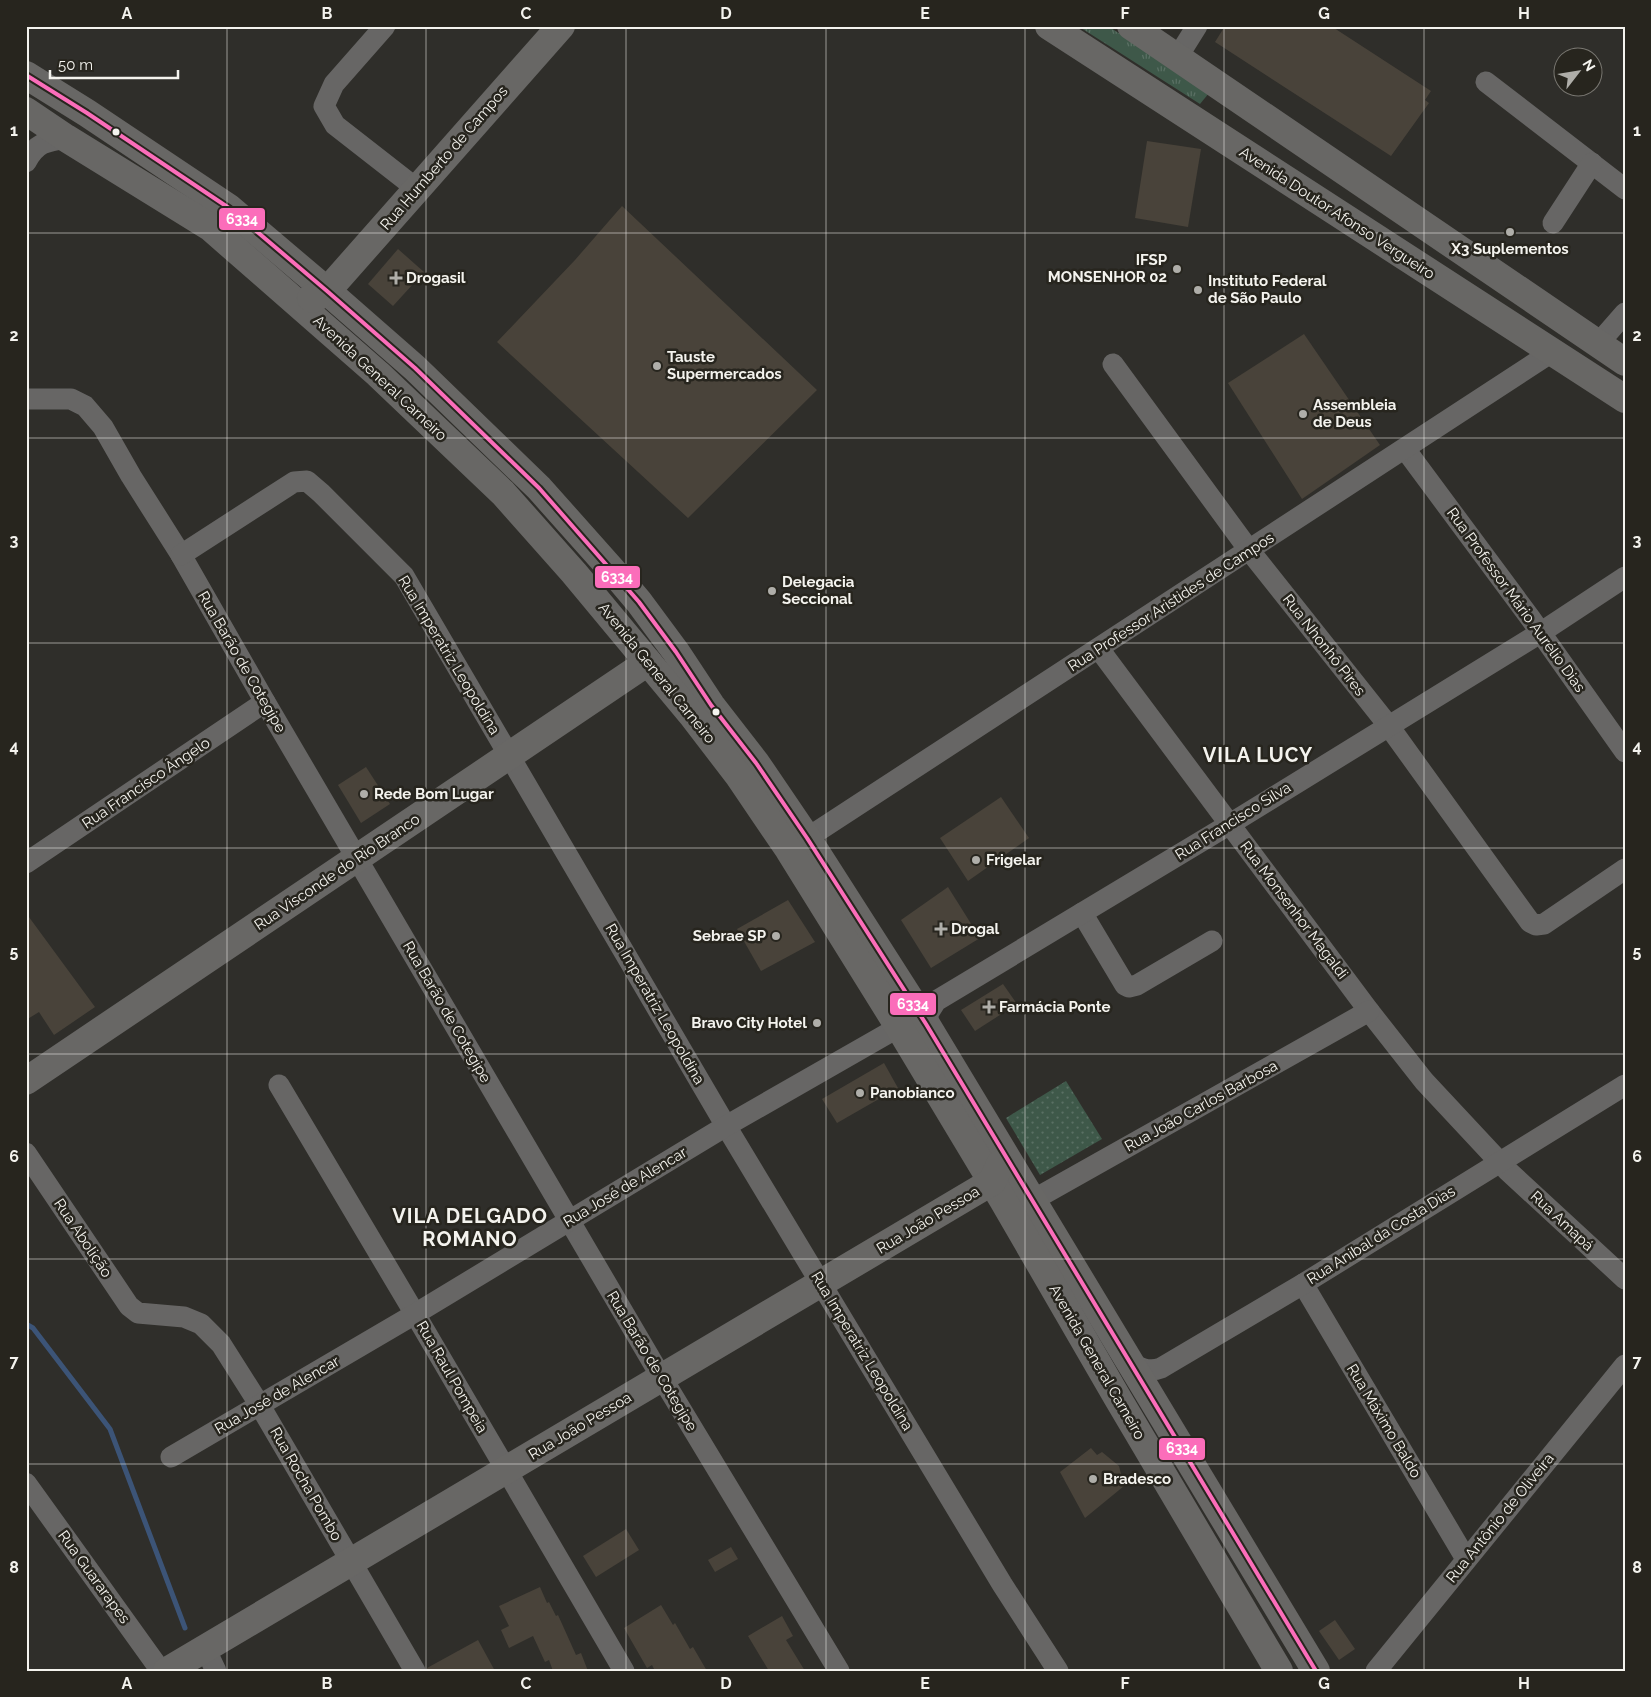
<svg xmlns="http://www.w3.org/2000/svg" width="1651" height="1697" font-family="Raleway,sans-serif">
<defs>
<pattern id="grass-tufts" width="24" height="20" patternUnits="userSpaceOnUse" patternTransform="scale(1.25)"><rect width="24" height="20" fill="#3e5849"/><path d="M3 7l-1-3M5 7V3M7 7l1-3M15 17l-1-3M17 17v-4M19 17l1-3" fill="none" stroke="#5a7064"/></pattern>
<pattern id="park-dots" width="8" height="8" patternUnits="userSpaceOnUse" patternTransform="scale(1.25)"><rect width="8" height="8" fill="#3e5849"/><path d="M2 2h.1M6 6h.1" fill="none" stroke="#5a7064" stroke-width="1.8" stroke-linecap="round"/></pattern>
</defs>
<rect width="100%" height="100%" fill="#2f2e2a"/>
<path fill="url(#grass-tufts)" d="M 1078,26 L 1108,26 L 1209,93 L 1200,104 Z"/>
<path fill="url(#park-dots)" d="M 1066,1081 L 1102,1139 L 1040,1175 L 1006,1118 Z"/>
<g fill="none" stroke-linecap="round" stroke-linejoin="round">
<path stroke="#3c5477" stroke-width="5" d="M 26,1324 L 33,1328 L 110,1429 L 185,1628"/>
</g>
<g fill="#49433a">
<path d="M 1225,26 L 1331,26 L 1431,91 L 1425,100 L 1429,103 L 1391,156 L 1215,42 Z"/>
<path d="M 1147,141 L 1201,149 L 1188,227 L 1135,218 Z"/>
<path d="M 622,206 L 817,390 L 688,518 L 497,342 L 575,260 Z"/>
<path d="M 398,249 L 424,272 L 393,306 L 368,284 Z"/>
<path d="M 1304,334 L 1380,445 L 1302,499 L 1228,383 Z"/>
<path d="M 366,767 L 390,804 L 361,823 L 338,785 Z"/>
<path d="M 1001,797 L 1029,838 L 968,881 L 940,838 Z"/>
<path d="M 948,887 L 980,938 L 931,968 L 901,920 Z"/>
<path d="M 788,900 L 815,942 L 761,971 L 737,929 Z"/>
<path d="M 26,913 L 95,1007 L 54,1035 L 39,1012 L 26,1020 Z"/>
<path d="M 1003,984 L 1017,1004 L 975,1031 L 961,1010 Z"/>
<path d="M 884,1063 L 898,1088 L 837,1123 L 822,1099 Z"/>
<path d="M 1091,1448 L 1097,1455 L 1102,1452 L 1119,1466 L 1124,1486 L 1085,1518 L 1060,1472 Z"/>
<path d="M 626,1529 L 639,1550 L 596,1577 L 583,1556 Z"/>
<path d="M 731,1547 L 738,1559 L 715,1572 L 708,1560 Z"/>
<path d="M 540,1587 L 547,1603 L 549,1602 L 556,1616 L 558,1615 L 576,1655 L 581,1653 L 588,1671 L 553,1671 L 549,1660 L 545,1662 L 533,1636 L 509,1648 L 501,1630 L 509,1626 L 499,1606 Z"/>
<path d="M 661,1605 L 673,1625 L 675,1623 L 690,1649 L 693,1647 L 707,1671 L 655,1671 L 652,1665 L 647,1668 L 624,1628 Z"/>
<path d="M 782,1616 L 793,1636 L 786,1640 L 805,1671 L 769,1671 L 748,1636 Z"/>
<path d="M 1335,1620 L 1355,1649 L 1339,1660 L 1319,1631 Z"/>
<path d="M 478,1640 L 495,1671 L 427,1671 L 427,1668 Z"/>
</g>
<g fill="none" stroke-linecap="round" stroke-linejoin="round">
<g stroke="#676665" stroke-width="21">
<path d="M 385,26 L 334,84 L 324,106 L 335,125 L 417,189"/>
<path d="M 1177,58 L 1197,26"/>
<path d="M 1486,82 L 1625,189"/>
<path d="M 26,162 C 36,143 46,141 66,138"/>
<path d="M 1553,223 L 1592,163"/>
<path d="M 1597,345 L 1625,313"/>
<path d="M 1113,364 L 1249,550 L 1388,725 L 1530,922 L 1536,925 L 1544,924 L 1625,869"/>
<path d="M 26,399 L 71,399 L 85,406 L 103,427 L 131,476 L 181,555 L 265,702 L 653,1363 L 839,1671"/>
<path d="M 1405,449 L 1531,619 L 1625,752"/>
<path d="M 181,555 L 294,482 L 307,481 L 321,493 L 404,576 L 726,1126 L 1002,1584 L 1058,1671"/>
<path d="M 1099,649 L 1369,1011 L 1424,1081 L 1508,1171 L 1625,1279"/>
<path d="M 795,846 L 1552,352"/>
<path d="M 26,863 L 265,702"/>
<path d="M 1082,913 L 1125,985 L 1129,987 L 1137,985 L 1212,941"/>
<path d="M 926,1024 L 929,1012 L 936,1001 L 1230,824 L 1540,633 L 1625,577"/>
<path d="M 279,1085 L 415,1314 L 624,1671"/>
<path d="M 26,1153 L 129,1306 L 138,1313 L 184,1317 L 201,1324 L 221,1344 L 259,1404 L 415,1671"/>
<path d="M 1033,1200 L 1369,1011"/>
<path d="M 1303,1284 L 1466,1559"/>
<path d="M 1133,1365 C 1143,1369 1151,1372 1161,1368 L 1303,1284 L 1625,1085"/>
<path d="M 171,1457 L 415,1314 L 726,1126 L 899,1027"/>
<path d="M 26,1483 L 161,1671"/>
<path d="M 205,1648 L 216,1671"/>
<path d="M 1376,1671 L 1625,1365"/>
</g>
<g stroke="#686765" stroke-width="28">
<path d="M 1049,26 L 1625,399"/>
<path d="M 1131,26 L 1625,362"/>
<path d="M 26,75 L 87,113 L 229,208 L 327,291 L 415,368 L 539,488 L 612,570 L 639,602 L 676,652 L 711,705 L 756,763 L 807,838 L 926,1024 L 1316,1671"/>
<path d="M 26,111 L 66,138 L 210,227 L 378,374 L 503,493 L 574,573 L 692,715 L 738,775 L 789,850 L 899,1027 L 1003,1200 L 1117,1397 L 1279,1671"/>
<path d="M 311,298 L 313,299 L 327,291 L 561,26"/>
<path d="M 26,1081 L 648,662"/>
<path d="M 167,1671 L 983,1187 L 992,1182 L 1000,1164"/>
</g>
<g stroke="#27251e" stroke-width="8">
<path id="bus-1" d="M 26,75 L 87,113 L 229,208 L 327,291 L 415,368 L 539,488 L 639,602 L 676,652 L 711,705 L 756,763 L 807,838 L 926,1024 L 1316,1671"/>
</g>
<use href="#bus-1" stroke="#fb6dba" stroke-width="4"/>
</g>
<path fill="none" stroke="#f4f3ee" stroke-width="1" stroke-opacity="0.55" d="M 227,26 L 227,1671M 426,26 L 426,1671M 626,26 L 626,1671M 826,26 L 826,1671M 1025,26 L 1025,1671M 1224,26 L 1224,1671M 1424,26 L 1424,1671M 26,233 L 1625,233M 26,438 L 1625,438M 26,643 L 1625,643M 26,848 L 1625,848M 26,1054 L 1625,1054M 26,1259 L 1625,1259M 26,1464 L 1625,1464"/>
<g fill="#f4f3ee" stroke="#27251e" stroke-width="2">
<circle cx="116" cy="132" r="4.5"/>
<circle cx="716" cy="712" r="4.5"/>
</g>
<g fill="#afaea9" stroke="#27251e" stroke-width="2">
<circle cx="1510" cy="232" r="5"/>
<circle cx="1177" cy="269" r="5"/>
<path d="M393.5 270.5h5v5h5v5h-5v5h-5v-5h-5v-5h5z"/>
<circle cx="1198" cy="290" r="5"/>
<circle cx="657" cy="366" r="5"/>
<circle cx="1303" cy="414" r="5"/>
<circle cx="772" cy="591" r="5"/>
<circle cx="364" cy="794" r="5"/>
<circle cx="976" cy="860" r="5"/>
<path d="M938.5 921.5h5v5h5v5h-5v5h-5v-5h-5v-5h5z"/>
<circle cx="776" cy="936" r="5"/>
<path d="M986.5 999.5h5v5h5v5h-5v5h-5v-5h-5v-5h5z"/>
<circle cx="817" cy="1023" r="5"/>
<circle cx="860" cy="1093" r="5"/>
<circle cx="1093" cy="1479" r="5"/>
</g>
<g text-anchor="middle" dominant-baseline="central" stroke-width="5" stroke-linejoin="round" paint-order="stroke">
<g font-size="15" fill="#f4f3ee" stroke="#27251e">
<text transform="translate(444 158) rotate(-49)">Rua Humberto de Campos</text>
<text transform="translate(1337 213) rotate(33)">Avenida Doutor Afonso Vergueiro</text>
<text transform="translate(380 378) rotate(43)">Avenida General Carneiro</text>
<text transform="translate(1516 600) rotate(54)">Rua Professor Mário Aurélio Dias</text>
<text transform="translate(1171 602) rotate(-33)">Rua Professor Aristides de Campos</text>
<text transform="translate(1324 645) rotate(52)">Rua Nhonhô Pires</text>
<text transform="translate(449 655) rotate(59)">Rua Imperatriz Leopoldina</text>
<text transform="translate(242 662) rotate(60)">Rua Barão de Cotegipe</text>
<text transform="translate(657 673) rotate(51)">Avenida General Carneiro</text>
<text transform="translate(146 783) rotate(-34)">Rua Francisco Ângelo</text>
<text transform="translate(1233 821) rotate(-32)">Rua Francisco Silva</text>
<text transform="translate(337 872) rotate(-34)">Rua Visconde do Rio Branco</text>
<text transform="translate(1294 910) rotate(53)">Rua Monsenhor Magaldi</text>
<text transform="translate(655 1004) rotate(60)">Rua Imperatriz Leopoldina</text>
<text transform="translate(447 1012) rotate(60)">Rua Barão de Cotegipe</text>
<text transform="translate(1201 1106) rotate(-29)">Rua João Carlos Barbosa</text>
<text transform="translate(625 1187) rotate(-31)">Rua José de Alencar</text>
<text transform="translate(928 1220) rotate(-31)">Rua João Pessoa</text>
<text transform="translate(1562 1221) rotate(43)">Rua Amapá</text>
<text transform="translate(1381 1235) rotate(-32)">Rua Anibal da Costa Dias</text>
<text transform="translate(83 1238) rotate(56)">Rua Abolição</text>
<text transform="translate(862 1351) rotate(59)">Rua Imperatriz Leopoldina</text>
<text transform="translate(652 1361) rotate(59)">Rua Barão de Cotegipe</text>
<text transform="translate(1097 1362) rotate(60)">Avenida General Carneiro</text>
<text transform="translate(452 1377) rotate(60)">Rua Raul Pompeia</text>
<text transform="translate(277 1395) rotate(-30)">Rua José de Alencar</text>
<text transform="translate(1384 1421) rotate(59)">Rua Máximo Baldo</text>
<text transform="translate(580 1426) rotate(-31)">Rua João Pessoa</text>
<text transform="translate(306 1484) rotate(60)">Rua Rocha Pombo</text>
<text transform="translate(1500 1518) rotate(-51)">Rua Antônio de Oliveira</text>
<text transform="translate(94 1577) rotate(54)">Rua Guararapes</text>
</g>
<g font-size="15" font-weight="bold" fill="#f4f3ee" stroke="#27251e" text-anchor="start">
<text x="1510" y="249" text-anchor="middle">X3 Suplementos</text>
<text x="1167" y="260" text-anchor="end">IFSP<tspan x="1167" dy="17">MONSENHOR 02</tspan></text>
<text x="406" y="278">Drogasil</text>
<text x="1208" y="281">Instituto Federal<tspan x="1208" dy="17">de São Paulo</tspan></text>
<text x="667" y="357">Tauste<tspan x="667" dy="17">Supermercados</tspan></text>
<text x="1313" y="405">Assembleia<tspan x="1313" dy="17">de Deus</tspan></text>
<text x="782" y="582">Delegacia<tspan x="782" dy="17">Seccional</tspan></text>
<text x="374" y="794">Rede Bom Lugar</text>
<text x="986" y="860">Frigelar</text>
<text x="951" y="929">Drogal</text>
<text x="766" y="936" text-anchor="end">Sebrae SP</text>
<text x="999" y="1007">Farmácia Ponte</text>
<text x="807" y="1023" text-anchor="end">Bravo City Hotel</text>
<text x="870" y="1093">Panobianco</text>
<text x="1103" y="1479">Bradesco</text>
</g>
<g font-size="20" font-weight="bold" letter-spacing="1" fill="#f4f3ee" stroke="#27251e">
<text x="1258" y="755">VILA LUCY</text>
<text x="470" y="1216">VILA DELGADO<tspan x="470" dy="23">ROMANO</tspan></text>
</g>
</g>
<g stroke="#27251e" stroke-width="2">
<rect x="218" y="207" width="48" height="24" rx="5" fill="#fb6dba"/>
<rect x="594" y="565" width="47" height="24" rx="5" fill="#fb6dba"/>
<rect x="889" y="992" width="48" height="24" rx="5" fill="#fb6dba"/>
<rect x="1158" y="1437" width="48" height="24" rx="5" fill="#fb6dba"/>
</g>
<g font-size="14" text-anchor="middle" font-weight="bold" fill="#fff">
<text x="242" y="224">6334</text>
<text x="617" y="582">6334</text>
<text x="913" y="1009">6334</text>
<text x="1182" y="1453">6334</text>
</g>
<rect width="1651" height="1697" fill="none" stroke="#27251e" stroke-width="55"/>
<g transform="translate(1578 72) rotate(59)"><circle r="24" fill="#27251e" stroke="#797771"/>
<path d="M0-4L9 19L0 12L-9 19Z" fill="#afaea9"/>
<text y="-8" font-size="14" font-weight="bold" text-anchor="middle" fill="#f4f3ee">N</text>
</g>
<path d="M50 70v8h128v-8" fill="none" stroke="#f4f3ee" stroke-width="2.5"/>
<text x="58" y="70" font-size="15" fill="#f4f3ee" stroke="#27251e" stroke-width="4" paint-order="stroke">50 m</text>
<rect x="28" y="28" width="1596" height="1642" fill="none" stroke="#f4f3ee" stroke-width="2"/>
<g font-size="16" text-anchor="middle" font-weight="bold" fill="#f4f3ee">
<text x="127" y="19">A</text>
<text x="327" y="19">B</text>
<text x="526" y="19">C</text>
<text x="726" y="19">D</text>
<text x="925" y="19">E</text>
<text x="1125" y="19">F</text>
<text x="1324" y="19">G</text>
<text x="1524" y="19">H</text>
<text x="14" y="136">1</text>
<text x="1637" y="136">1</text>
<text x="14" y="341">2</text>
<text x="1637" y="341">2</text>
<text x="14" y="546">3</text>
<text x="1637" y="546">3</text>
<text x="14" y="752">4</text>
<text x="1637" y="752">4</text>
<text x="14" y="957">5</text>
<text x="1637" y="957">5</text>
<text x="14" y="1162">6</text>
<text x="1637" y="1162">6</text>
<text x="14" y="1367">7</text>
<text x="1637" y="1367">7</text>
<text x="14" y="1573">8</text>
<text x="1637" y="1573">8</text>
<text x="127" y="1689">A</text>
<text x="327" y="1689">B</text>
<text x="526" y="1689">C</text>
<text x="726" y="1689">D</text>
<text x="925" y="1689">E</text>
<text x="1125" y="1689">F</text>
<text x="1324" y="1689">G</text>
<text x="1524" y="1689">H</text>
</g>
</svg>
